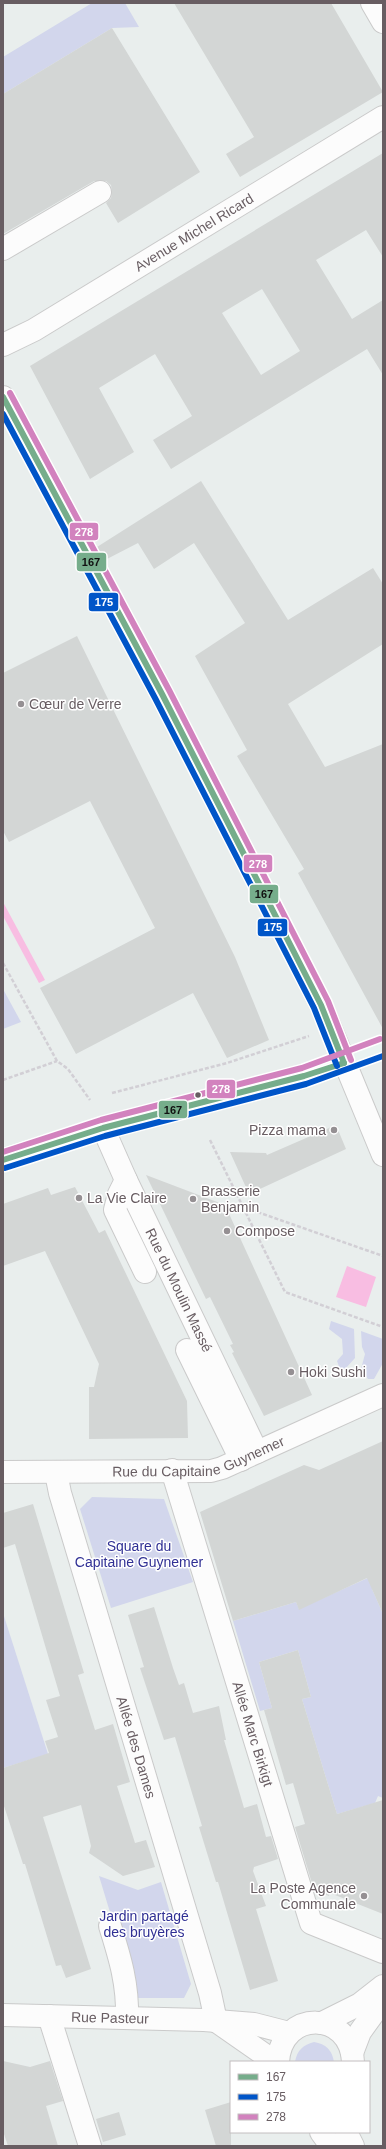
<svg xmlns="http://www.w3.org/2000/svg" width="386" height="2149" font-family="Helvetica,sans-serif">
<rect width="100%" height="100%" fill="#e9eeed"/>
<g fill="#d2d6ec">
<path d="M 92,3 L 125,3 L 139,27 L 112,28 L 3,94 L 3,57 Z"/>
<path d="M 3,989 L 21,1022 L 3,1029 Z"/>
<path d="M 331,1321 L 354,1329 L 355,1358 L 345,1369 L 340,1369 L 337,1361 L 343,1354 L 342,1339 L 329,1329 Z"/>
<path d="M 361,1331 L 383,1339 L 383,1363 L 374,1379 L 368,1379 L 361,1369 L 365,1354 L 362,1347 Z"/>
<path d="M 92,1497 L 164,1499 L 193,1582 L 111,1608 L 80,1509 Z"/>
<path d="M 381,1572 L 383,1584 L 372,1589 L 383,1614 L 383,1798 L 378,1796 L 375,1803 L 337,1814 L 302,1699 L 311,1697 L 298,1650 L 259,1662 L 272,1708 L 260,1711 L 233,1621 L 296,1602 L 299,1609 Z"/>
<path d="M 3,1613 L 48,1754 L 3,1768 Z"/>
<path d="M 99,1876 L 138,1890 L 161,1882 L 191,1984 L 184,1998 L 136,1998 Z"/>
<path d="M 314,2042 C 326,2044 332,2050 334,2062 L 295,2062 C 297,2050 303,2045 314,2042 Z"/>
</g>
<g fill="#f8bde2">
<path d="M 3,902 L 45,980 L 39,983 L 3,916 Z"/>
<path d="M 347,1266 L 376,1277 L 366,1307 L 336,1297 Z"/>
</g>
<g fill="#d3d6d5" fill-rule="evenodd">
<path d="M 174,3 L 331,3 L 383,92 L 240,177 L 226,154 L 254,137 Z"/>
<path d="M 112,28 L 200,172 L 118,223 L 106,203 L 111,198 L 112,192 L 111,185 L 106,181 L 94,181 L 3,234 L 3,94 Z"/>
<path d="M 383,153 L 383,257 L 366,230 L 316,260 L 352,319 L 383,300 L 383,375 L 367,349 L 171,469 L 153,440 L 192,416 L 155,354 L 99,388 L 134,452 L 90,479 L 30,366 ZM 262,289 L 300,351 L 261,375 L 222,313 Z"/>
<path d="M 201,481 L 288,620 L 373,568 L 383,584 L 383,644 L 288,704 L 325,767 L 383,744 L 383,1029 L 298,873 L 304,869 L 237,756 L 247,750 L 195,656 L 245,623 L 194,543 L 154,569 L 138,543 L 105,560 L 97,547 Z"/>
<path d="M 77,636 L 235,957 L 269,1040 L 227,1058 L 193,993 L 76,1054 L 40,988 L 155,928 L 90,801 L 9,842 L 3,831 L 3,673 Z"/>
<path d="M 336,1125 L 346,1149 L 249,1194 L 230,1152 L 266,1153 L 267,1155 Z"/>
<path d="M 146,1175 L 225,1205 L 312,1395 L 264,1416 L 232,1353 L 234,1352 L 230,1345 L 233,1344 L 210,1297 L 206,1299 Z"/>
<path d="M 75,1187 L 99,1233 L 105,1230 L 187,1401 L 188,1438 L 89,1439 L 89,1387 L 94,1387 L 99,1364 L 45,1251 L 3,1266 L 3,1204 L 48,1188 L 51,1195 Z"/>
<path d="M 383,1441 L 383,1614 L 367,1578 L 299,1610 L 296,1602 L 233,1621 L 200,1512 L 304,1465 L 319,1470 Z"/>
<path d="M 33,1504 L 84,1673 L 78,1675 L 95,1730 L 113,1724 L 130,1782 L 117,1786 L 135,1843 L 146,1840 L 155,1867 L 123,1876 L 89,1853 L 91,1846 L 81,1805 L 43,1817 L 91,1969 L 66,1978 L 61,1965 L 56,1966 L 25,1864 L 23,1864 L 3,1803 L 3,1768 L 49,1753 L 45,1741 L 58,1737 L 46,1700 L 60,1696 L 15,1544 L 3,1548 L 3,1513 Z"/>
<path d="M 154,1607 L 173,1668 L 179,1685 L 184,1683 L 193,1713 L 219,1706 L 226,1740 L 224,1740 L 244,1808 L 257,1804 L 266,1837 L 271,1836 L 278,1859 L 254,1867 L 253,1871 L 266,1906 L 256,1909 L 278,1981 L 250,1990 L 218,1882 L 216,1882 L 199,1827 L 202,1826 L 175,1737 L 164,1740 L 140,1668 L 144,1667 L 128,1615 Z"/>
<path d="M 298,1650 L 311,1697 L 302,1699 L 337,1814 L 383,1800 L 383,1914 L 330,1893 L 329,1896 L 314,1890 L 295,1827 L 305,1824 L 293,1783 L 286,1785 L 264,1710 L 272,1708 L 259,1662 Z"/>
<path d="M 3,2061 L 30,2067 L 50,2061 L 63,2101 L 46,2106 L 58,2146 L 8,2146 L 3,2131 Z"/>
<path d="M 231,2102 L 231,2146 L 216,2146 L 205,2110 Z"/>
<path d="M 119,2112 L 126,2135 L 103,2142 L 96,2119 Z"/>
</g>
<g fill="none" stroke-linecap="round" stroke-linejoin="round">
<g stroke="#cacaca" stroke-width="24">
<g id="minor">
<path d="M 372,3 L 383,22"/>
<path d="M 3,249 L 100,192"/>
<path id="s1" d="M 3,345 L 34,330 L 383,117"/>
<path d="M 3,397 L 162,694 L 321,1005 L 383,1155"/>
<path id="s2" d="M 103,1128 L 126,1180 L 257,1452"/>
<path d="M 126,1180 L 119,1194 L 115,1210 L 145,1272"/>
<path d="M 187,1350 L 241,1460"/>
<path id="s3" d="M 172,1470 L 311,1923 L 383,1952"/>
<path id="s4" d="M 3,1472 L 211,1471 L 222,1468 L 383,1395"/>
<path id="s5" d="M 56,1473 L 60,1493 L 210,1993 L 216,2021"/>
<path d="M 110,1926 C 120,1958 128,1984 127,2018"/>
<path id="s6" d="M 3,2015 L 204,2020 L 254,2024 L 289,2033"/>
<path d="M 49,2016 L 90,2146"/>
<path d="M 216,2021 L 275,2062"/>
<path d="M 322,2023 L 360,2004 L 383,1986"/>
<path d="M 352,2053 L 360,2032 L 378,2007 L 383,1997"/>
<path d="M 278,2062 C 281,2009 351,2010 353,2062"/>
<path d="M 321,2132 L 331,2146"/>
<path d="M 346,2132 L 353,2146"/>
</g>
</g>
<g stroke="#b5d8cd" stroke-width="24">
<path id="major" d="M 3,1160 L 103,1128 L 304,1076 L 383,1047"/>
</g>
<g stroke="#d2cfd5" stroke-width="2.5" stroke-dasharray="4 2" stroke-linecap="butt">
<path d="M 3,963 L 57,1061 L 68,1069 L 90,1100"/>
<path d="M 3,1080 L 57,1061"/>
<path d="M 112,1093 L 227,1063 L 309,1036"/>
<path d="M 210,1140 L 243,1207 L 383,1256"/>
<path d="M 243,1207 L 285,1292 L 383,1327"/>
</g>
<use href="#minor" stroke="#fcfcfc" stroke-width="22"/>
<use href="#major" stroke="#e9f3f1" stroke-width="22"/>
<g stroke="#fff" stroke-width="9">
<g id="bus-1">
<path d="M 3,397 L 162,694 L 321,1005 L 344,1063"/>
<path d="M 3,1160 L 103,1128 L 304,1076 L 344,1063"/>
</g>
</g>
<g stroke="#fff" stroke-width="9">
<g id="bus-2">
<path d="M 3,414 L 155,698 L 314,1008 L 337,1066"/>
<path d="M 5,1168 L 105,1136 L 306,1084 L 383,1056"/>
</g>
</g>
<g stroke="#fff" stroke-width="9">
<g id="bus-3">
<path d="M 10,393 L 169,690 L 328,1001 L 351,1060"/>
<path d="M 3,1152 L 101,1120 L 302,1068 L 380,1039"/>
</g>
</g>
<use href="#bus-1" stroke="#76ad8b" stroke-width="6"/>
<use href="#bus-2" stroke="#0055c8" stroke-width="6"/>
<use href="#bus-3" stroke="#d282be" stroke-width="6"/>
</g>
<g fill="#959093" stroke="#fff" stroke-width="1.5">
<circle cx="21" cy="704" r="4"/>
<circle cx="334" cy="1130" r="4"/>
<circle cx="79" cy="1198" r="4"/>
<circle cx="193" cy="1199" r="4"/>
<circle cx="227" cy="1231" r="4"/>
<circle cx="291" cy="1372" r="4"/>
<circle cx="364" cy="1896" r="4"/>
</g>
<circle fill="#685d62" stroke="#fff" stroke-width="1.5" cx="198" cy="1095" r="3.5"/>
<g text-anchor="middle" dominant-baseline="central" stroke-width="3" stroke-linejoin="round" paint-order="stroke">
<g font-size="14" fill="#685d62" stroke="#fff">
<text stroke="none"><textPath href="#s1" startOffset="222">Avenue Michel Ricard</textPath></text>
<text stroke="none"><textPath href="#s2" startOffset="179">Rue du Moulin Massé</textPath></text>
<text stroke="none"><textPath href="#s4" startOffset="198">Rue du Capitaine Guynemer</textPath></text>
<text stroke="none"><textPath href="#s3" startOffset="276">Allée Marc Birkigt</textPath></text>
<text stroke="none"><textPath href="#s5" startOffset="286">Allée des Dames</textPath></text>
<text stroke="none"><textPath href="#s6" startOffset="107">Rue Pasteur</textPath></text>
</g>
<g font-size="14" fill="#685d62" stroke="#fff" text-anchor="start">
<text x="29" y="704">Cœur de Verre</text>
<text x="326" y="1130" text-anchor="end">Pizza mama</text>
<text x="201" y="1191">Brasserie<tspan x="201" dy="16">Benjamin</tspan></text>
<text x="87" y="1198">La Vie Claire</text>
<text x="235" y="1231">Compose</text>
<text x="299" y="1372">Hoki Sushi</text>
<text x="356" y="1888" text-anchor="end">La Poste Agence<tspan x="356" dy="16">Communale</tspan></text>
</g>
<g font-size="14" fill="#303094" stroke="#fff">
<text x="139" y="1546">Square du<tspan x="139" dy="16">Capitaine Guynemer</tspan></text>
<text x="144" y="1916">Jardin partagé<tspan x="144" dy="16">des bruyères</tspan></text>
</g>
</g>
<g stroke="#fff" stroke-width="1.5">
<rect x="69" y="522" width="30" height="19" rx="4" fill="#d282be"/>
<rect x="76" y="552" width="31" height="20" rx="4" fill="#76ad8b"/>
<rect x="88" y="592" width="31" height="20" rx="4" fill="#0055c8"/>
<rect x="243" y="854" width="30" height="19" rx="4" fill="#d282be"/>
<rect x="249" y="884" width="30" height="20" rx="4" fill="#76ad8b"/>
<rect x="257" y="918" width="31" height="19" rx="4" fill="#0055c8"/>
<rect x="206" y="1079" width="30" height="20" rx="4" fill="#d282be"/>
<rect x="158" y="1100" width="30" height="19" rx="4" fill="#76ad8b"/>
</g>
<g font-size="11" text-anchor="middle" font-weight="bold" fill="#fff">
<text x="84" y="536">278</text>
<text x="104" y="606">175</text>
<text x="258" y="868">278</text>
<text x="273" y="931">175</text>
<text x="221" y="1093">278</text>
</g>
<g font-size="11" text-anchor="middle" font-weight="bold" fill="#111">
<text x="91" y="566">167</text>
<text x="264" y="898">167</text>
<text x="173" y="1114">167</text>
</g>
<rect width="386" height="2149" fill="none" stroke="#685d62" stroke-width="8"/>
<rect x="230" y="2061" width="140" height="72" fill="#ffffff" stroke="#c3bec0"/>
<rect x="238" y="2074" width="20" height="6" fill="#76ad8b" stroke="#c3bec0"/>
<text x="266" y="2081" font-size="12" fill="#685d62">167</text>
<rect x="238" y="2094" width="20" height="6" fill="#0055c8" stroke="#c3bec0"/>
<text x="266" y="2101" font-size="12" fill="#685d62">175</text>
<rect x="238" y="2114" width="20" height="6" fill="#d282be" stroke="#c3bec0"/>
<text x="266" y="2121" font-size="12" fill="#685d62">278</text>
</svg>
